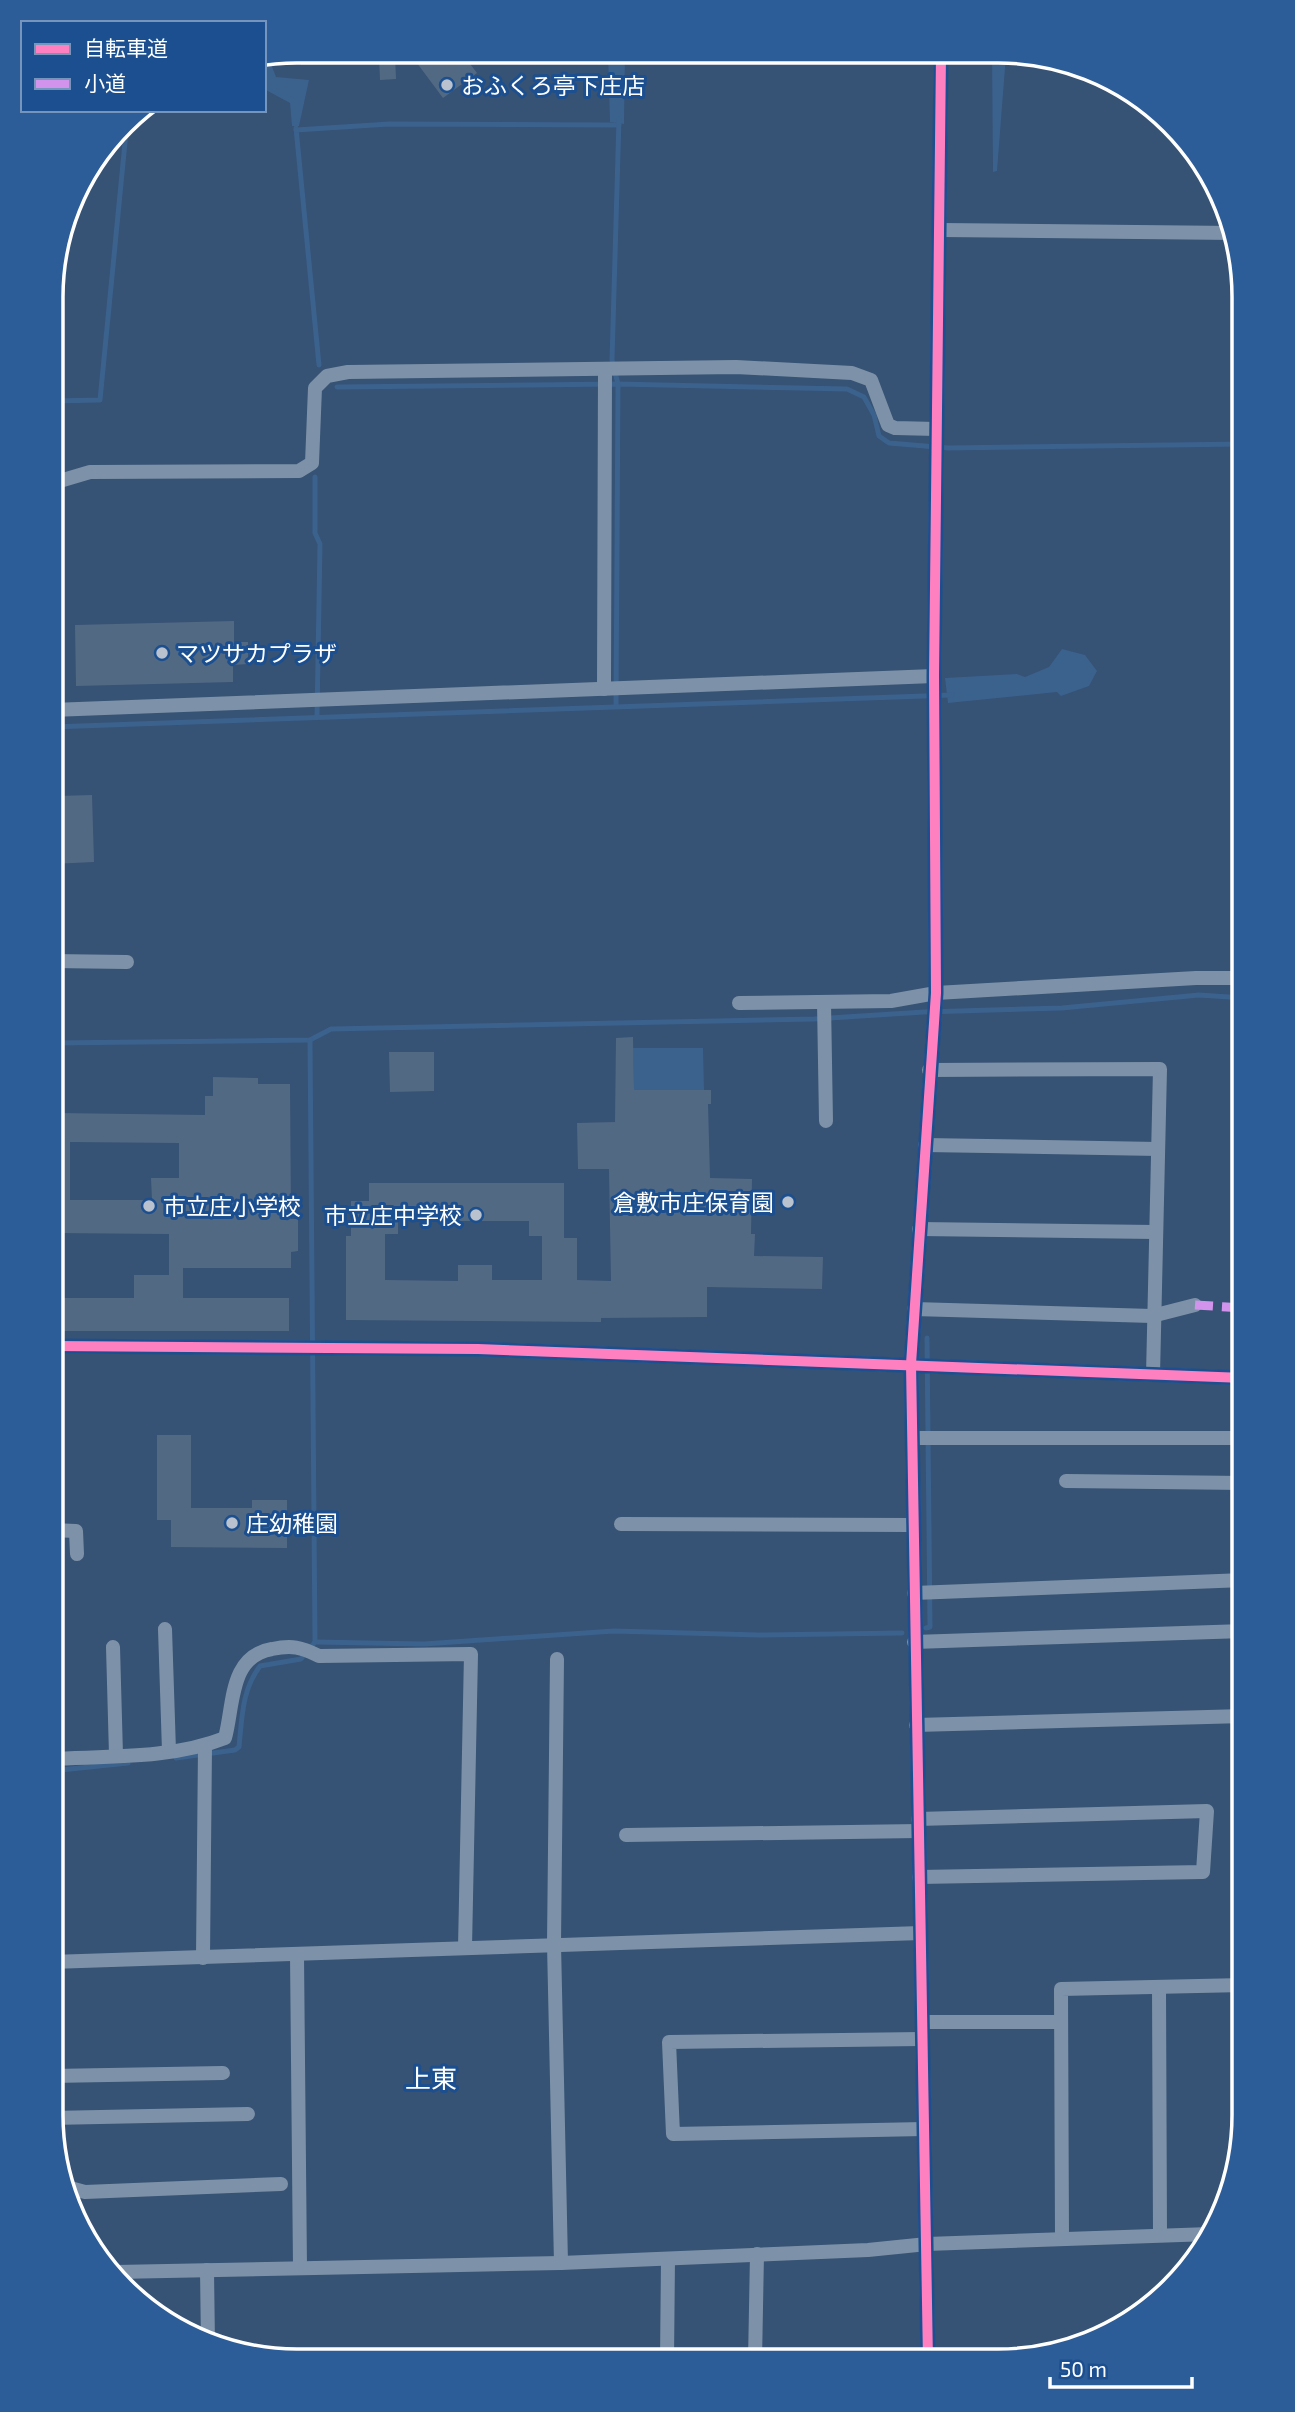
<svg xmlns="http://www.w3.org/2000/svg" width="1295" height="2412" font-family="'Exo 2','Noto Sans JP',sans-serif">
<rect width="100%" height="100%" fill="#365274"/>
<g fill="#3b618d">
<path d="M 608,53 L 625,53 L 624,124 L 610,122 Z"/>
<path d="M 992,55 L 1006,55 L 997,171 L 993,172 Z"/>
<path d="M 268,56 L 276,77 L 309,80 L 299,126 L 292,126 L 290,103 L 264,89 L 264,57 Z"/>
<path d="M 1062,649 L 1085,655 L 1097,671 L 1089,686 L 1061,696 L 1057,692 L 948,703 L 945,678 L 1017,674 L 1025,677 L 1049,667 Z"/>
<path d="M 633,1048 L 703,1048 L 704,1090 L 634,1090 Z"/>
</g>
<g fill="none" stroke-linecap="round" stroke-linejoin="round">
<g stroke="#3b618d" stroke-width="5">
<path d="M 296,128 L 319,365"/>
<path d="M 296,130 L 389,124 L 619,125"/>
<path d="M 337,387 L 618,384 L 847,389 L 864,397 L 874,415 L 879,436 L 889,443 L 948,448 L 1244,444"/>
<path d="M 53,401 L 100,400 L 127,122"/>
<path d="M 315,477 L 315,533 L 320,544 L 317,716"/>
<path d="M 616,706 L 618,384 L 612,360 L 619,119"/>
<path d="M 52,727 L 952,695"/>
<path d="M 52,1043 L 310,1040 L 331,1029 L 814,1019 L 924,1012 L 1062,1008 L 1199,995 L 1244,998"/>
<path d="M 926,1628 L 930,1627 L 927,1338"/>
<path d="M 315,1642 L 424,1644 L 614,1631 L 759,1635 L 902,1633"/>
<path d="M 176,1758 L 235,1750 L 239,1747 C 242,1717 242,1690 260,1666 L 301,1659 L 315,1642 L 310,1040"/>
<path d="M 51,1771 L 128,1763"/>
</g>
</g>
<g fill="#526984" fill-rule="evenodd">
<path d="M 301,51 L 343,51 L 344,64 L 301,65 Z"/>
<path d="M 408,51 L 461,52 L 477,73 L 443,98 Z"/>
<path d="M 379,56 L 395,56 L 396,79 L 380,80 Z"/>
<path d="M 234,621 L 234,642 L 248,642 L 248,664 L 233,665 L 233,682 L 76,686 L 75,625 Z"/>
<path d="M 92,795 L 94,862 L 52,864 L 52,818 L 57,817 L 57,796 Z"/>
<path d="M 633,1037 L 634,1090 L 711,1090 L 711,1104 L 708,1104 L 710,1178 L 752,1179 L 751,1234 L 755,1234 L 754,1256 L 823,1257 L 822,1289 L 707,1287 L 707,1317 L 601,1318 L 601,1322 L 346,1320 L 346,1236 L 351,1236 L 351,1201 L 369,1201 L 369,1183 L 564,1183 L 564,1238 L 577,1238 L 577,1280 L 611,1281 L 609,1169 L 578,1169 L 577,1123 L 615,1122 L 616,1038 ZM 398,1221 L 529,1221 L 529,1236 L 542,1236 L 542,1280 L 492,1280 L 492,1265 L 458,1265 L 458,1281 L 385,1280 L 385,1234 L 398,1234 Z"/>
<path d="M 389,1052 L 434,1052 L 434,1091 L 390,1092 Z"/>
<path d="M 213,1077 L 258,1078 L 258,1084 L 290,1084 L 291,1219 L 298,1219 L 298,1251 L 291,1252 L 291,1268 L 183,1268 L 183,1298 L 289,1298 L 289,1331 L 52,1331 L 52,1298 L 134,1298 L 134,1275 L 169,1275 L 169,1234 L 53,1233 L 52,1127 L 56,1127 L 57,1113 L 205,1115 L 205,1096 L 213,1096 ZM 70,1142 L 179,1143 L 179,1178 L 151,1178 L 152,1200 L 70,1200 Z"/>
<path d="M 157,1435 L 191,1435 L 191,1508 L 252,1508 L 252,1500 L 287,1500 L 287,1548 L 171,1547 L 171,1520 L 157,1520 Z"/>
</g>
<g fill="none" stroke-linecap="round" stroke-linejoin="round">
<g stroke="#7d92a8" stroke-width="14">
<path d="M 941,230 L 1234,233"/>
<path d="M 53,483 L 90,472 L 299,471 L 312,463 L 315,388 L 327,376 L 348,372 L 736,367 L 852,373 L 871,380 L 888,425 L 895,428 L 936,429"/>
<path d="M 604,689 L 605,369"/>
<path d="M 52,710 L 934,676"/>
<path d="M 52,961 L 127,962"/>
<path d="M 824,1002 L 826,1121"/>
<path d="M 739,1003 L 891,1001 L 936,993 L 1196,978 L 1244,978"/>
<path d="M 929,1070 L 1160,1069 L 1153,1375"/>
<path d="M 925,1145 L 1158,1149"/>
<path d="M 919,1229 L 1155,1232"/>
<path d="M 914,1309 L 1152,1316 L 1195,1305"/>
<path d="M 52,1346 L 478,1349 L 1244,1378"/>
<path d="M 912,1438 L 1244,1438"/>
<path d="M 1066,1481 L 1244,1483"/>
<path d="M 621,1524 L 913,1525"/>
<path d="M 51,1530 L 76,1531 L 77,1554"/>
<path d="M 914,1593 L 1244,1580"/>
<path d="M 165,1629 L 169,1751"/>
<path d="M 914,1642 L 1244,1631"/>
<path d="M 113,1647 L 116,1755"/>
<path d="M 557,1659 L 554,1944 L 561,2263"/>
<path d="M 916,1725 L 1244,1716"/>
<path d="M 51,1759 C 108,1756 172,1759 225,1738 C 234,1705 229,1656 272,1649 C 292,1645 301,1647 319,1656 L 471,1654 L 465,1948"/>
<path d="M 918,1819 L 1207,1811 L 1203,1872 L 919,1877"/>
<path d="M 626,1835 L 919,1831"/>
<path d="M 297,1955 L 300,2268"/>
<path d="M 203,1958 L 205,1746"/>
<path d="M 51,1962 L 921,1933"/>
<path d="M 1159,1987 L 1160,2235"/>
<path d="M 922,2022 L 1061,2022"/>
<path d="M 922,2039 L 669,2042 L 673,2134 L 924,2129"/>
<path d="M 51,2076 L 223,2073"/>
<path d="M 51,2118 L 248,2114"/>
<path d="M 63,2186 L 85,2192 L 281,2184"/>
<path d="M 1062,2239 L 1061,1989 L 1244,1985"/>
<path d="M 207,2270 L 208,2344"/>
<path d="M 116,2272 L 561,2263 L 868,2250 L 927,2244 L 1210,2234"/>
<path d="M 667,2360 L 668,2259"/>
<path d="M 755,2361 L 757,2254"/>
<path d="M 928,2361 L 911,1364 L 936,993 L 934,676 L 941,55"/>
</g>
<g stroke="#d193ec" stroke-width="9" stroke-dasharray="18 9" stroke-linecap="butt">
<path d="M 1195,1305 L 1244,1308"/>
<path d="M 1238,1378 L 1244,1309"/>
</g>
<g stroke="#1b4f8f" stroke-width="15">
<g id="cycleway">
<path d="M 52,1346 L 478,1349 L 1244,1378"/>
<path d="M 928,2361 L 911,1364 L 936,993 L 934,676 L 941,55"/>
</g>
</g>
<use href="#cycleway" stroke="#ff80c0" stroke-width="10"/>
</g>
<g fill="#b9c2ce" stroke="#1b4f8f" stroke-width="2.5">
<circle cx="447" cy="85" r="7"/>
<circle cx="162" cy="653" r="7"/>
<circle cx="788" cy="1202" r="7"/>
<circle cx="149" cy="1206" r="7"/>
<circle cx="476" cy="1215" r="7"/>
<circle cx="232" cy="1523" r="7"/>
</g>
<g text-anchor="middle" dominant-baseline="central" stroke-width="6" stroke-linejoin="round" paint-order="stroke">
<g font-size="23" fill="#fff" stroke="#1b4f8f" text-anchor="start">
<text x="461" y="85">おふくろ亭下庄店</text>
<text x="176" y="653">マツサカプラザ</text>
<text x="774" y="1202" text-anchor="end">倉敷市庄保育園</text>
<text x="163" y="1206">市立庄小学校</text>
<text x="462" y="1215" text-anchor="end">市立庄中学校</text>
<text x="246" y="1523">庄幼稚園</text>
</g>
<g font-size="26" fill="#fff" stroke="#1b4f8f">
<text x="431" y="2077">上東</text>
</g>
</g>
<path d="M0 0H1295V2412H0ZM297 63H998A234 234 0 0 1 1232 297V2115A234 234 0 0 1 998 2349H297A234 234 0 0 1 63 2115V297A234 234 0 0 1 297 63Z" fill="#2d5d98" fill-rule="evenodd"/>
<path fill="none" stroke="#fff" stroke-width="3.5" d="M297 63H998A234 234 0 0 1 1232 297V2115A234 234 0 0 1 998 2349H297A234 234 0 0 1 63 2115V297A234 234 0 0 1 297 63Z"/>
<rect x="21" y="21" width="245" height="91" fill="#1b4f8f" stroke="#7695bc" stroke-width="2"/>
<rect x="35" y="44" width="35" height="10" fill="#ff80c0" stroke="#7695bc" stroke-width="2"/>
<text x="84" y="56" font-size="21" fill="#ffffff">自転車道</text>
<rect x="35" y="79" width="35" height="10" fill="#d193ec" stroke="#7695bc" stroke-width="2"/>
<text x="84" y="91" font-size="21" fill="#ffffff">小道</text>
<path d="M1050 2377v10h142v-10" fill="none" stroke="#ffffff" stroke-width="3.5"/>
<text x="1060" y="2377" font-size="21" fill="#ffffff" stroke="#1b4f8f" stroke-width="5" paint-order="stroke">50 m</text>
</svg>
